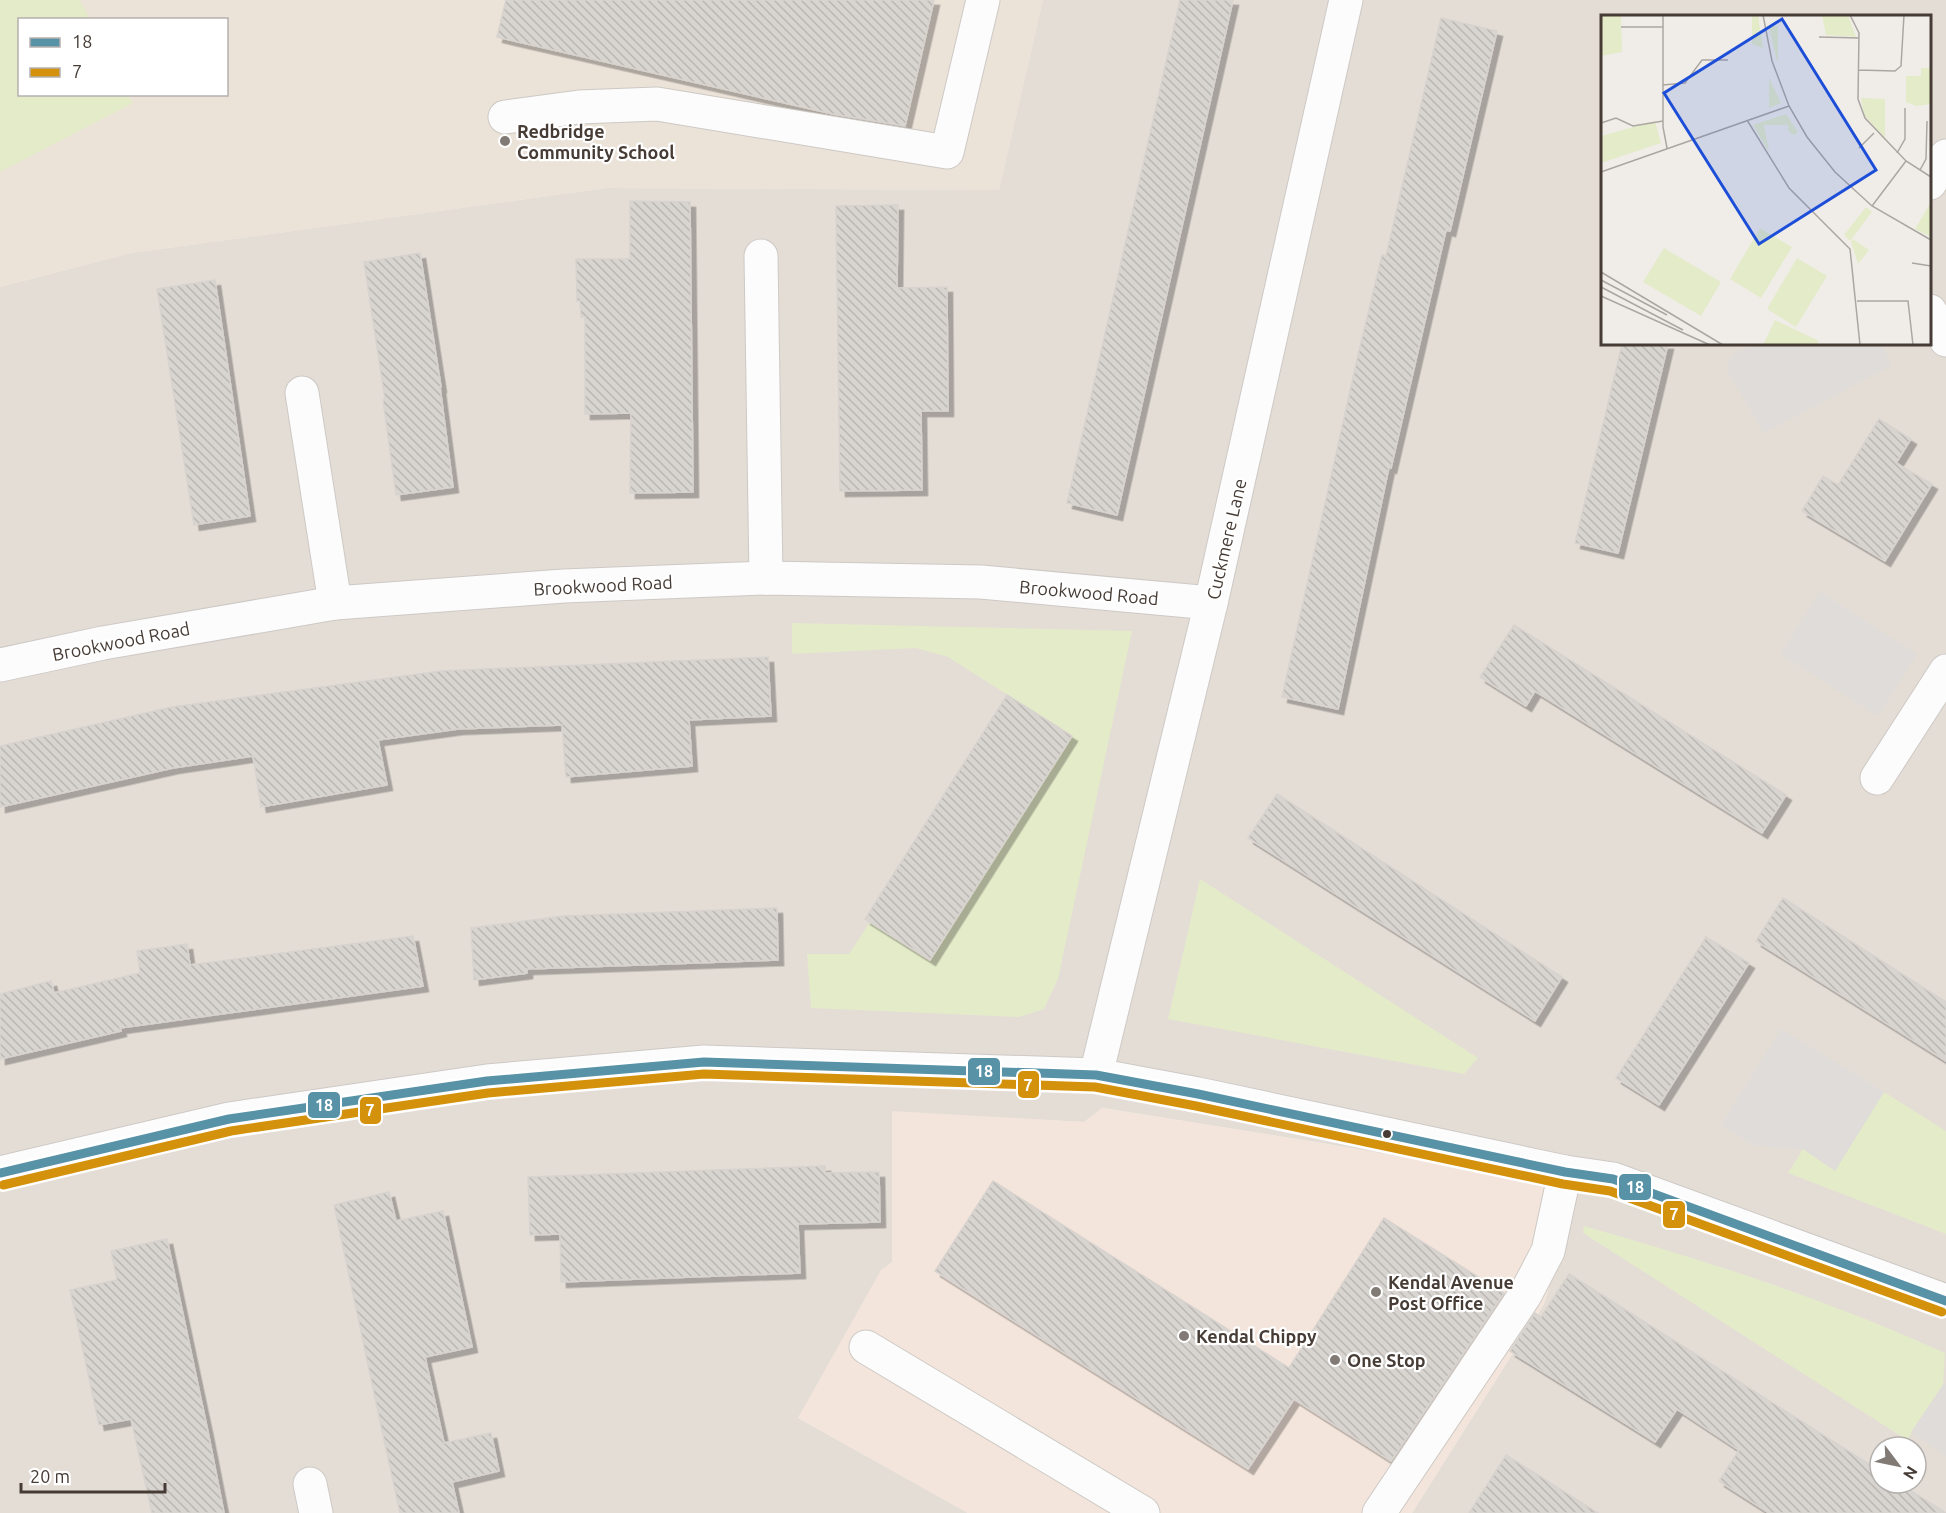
<svg xmlns="http://www.w3.org/2000/svg" width="1946" height="1513" font-family="Ubuntu,sans-serif">
<defs>
<pattern id="building-back-hatch" width="6" height="6" patternUnits="userSpaceOnUse" patternTransform="scale(1.5)"><rect width="6" height="6" fill="#d8d4d0"/><path d="M-1 5l2 2M0 0l6 6M5-1l2 2" fill="none" stroke="#bbb7b3"/></pattern>
<filter id="shadow"><feDropShadow dx="5.5" dy="5.5" stdDeviation="0" flood-color="#0004"/></filter>
</defs>
<rect width="100%" height="100%" fill="#f0ede9"/>
<path fill="#e4ddd6" fill-rule="evenodd" d="M 1043,0 L 1946,0 L 1946,1513 L 1412,1513 L 1544,1304 L 1579,1188 L 1316,1142 L 1103,1108 L 1084,1122 L 892,1112 L 892,1262 L 798,1418 L 968,1513 L 0,1513 L 0,287 L 131,253 L 607,188 L 999,190 ZM 1602,16 L 1930,16 L 1930,344 L 1602,344 ZM 1880,1447 L 1916,1447 L 1916,1483 L 1880,1483 Z"/>
<path fill="#f3e5db" d="M 1102,1108 L 1316,1142 L 1580,1188 L 1544,1304 L 1412,1513 L 968,1513 L 798,1418 L 881,1270 L 892,1262 L 892,1111 L 1084,1122 Z"/>
<path fill="#ebe2d8" fill-rule="evenodd" d="M 0,0 L 1043,0 L 999,190 L 607,188 L 131,253 L 0,287 ZM 20,20 L 226,20 L 226,94 L 20,94 Z"/>
<g fill="#e4ebc9">
<path d="M 0,0 L 80,0 L 90,19 L 20,20 L 20,94 L 128,95 L 133,103 L 0,172 Z"/>
<path d="M 792,623 L 1132,631 L 1058,979 L 1044,1009 L 1019,1017 L 811,1008 L 807,954 L 849,954 L 870,922 L 930,959 L 1072,736 L 948,657 L 916,648 L 792,654 Z"/>
<path d="M 1200,879 L 1478,1058 L 1464,1074 L 1168,1019 Z"/>
<path d="M 1884,1092 L 1946,1131 L 1946,1234 L 1788,1173 L 1803,1149 L 1835,1170 Z"/>
<path d="M 1584,1226 C 1708,1261 1829,1300 1945,1353 L 1943,1385 L 1907,1440 L 1583,1233 Z"/>
</g>
<g fill="#dfdcd9">
<path d="M 1754,344 L 1881,344 L 1892,365 L 1764,433 L 1727,370 L 1731,355 Z"/>
<path d="M 1820,592 L 1917,654 L 1878,716 L 1781,654 Z"/>
<path d="M 1781,1029 L 1884,1092 L 1835,1171 L 1803,1149 L 1753,1145 L 1721,1125 Z"/>
<path d="M 1946,1384 L 1946,1456 L 1911,1432 L 1943,1385 Z"/>
</g>
<g fill="url(#building-back-hatch)" stroke="#d8d3cf" stroke-width="1.5" filter="url(#shadow)">
<path d="M 506,0 L 934,0 L 905,126 L 833,114 L 497,37 Z"/>
<path d="M 1180,0 L 1233,0 L 1117,515 L 1067,503 Z"/>
<path d="M 1441,18 L 1497,31 L 1450,231 L 1446,230 L 1391,468 L 1389,467 L 1338,709 L 1282,697 L 1358,355 L 1382,255 L 1386,256 Z"/>
<path d="M 630,201 L 690,202 L 693,492 L 630,493 L 631,413 L 585,414 L 585,317 L 581,317 L 580,301 L 577,301 L 576,259 L 630,259 Z"/>
<path d="M 898,205 L 897,288 L 947,287 L 948,411 L 921,411 L 922,490 L 840,491 L 836,206 Z"/>
<path d="M 420,253 L 441,387 L 440,387 L 453,487 L 396,495 L 383,400 L 385,400 L 364,262 Z"/>
<path d="M 215,280 L 250,516 L 194,525 L 157,289 Z"/>
<path d="M 1622,344 L 1668,344 L 1618,553 L 1575,543 Z"/>
<path d="M 1879,419 L 1911,439 L 1896,463 L 1932,484 L 1885,561 L 1802,511 L 1823,476 L 1838,485 Z"/>
<path d="M 1514,625 L 1786,795 L 1762,833 L 1535,691 L 1526,706 L 1480,677 Z"/>
<path d="M 768,657 L 771,716 L 689,720 L 692,766 L 566,777 L 562,725 L 458,729 L 378,740 L 387,785 L 261,807 L 253,756 L 173,768 L 0,807 L 0,746 L 172,707 L 441,671 Z"/>
<path d="M 1007,695 L 1072,736 L 930,960 L 865,919 Z"/>
<path d="M 1277,794 L 1562,977 L 1535,1021 L 1248,838 Z"/>
<path d="M 1783,898 L 1946,1002 L 1946,1061 L 1756,941 Z"/>
<path d="M 777,908 L 778,960 L 527,969 L 527,973 L 474,980 L 471,928 L 564,916 Z"/>
<path d="M 413,936 L 423,986 L 120,1028 L 121,1031 L 0,1059 L 0,994 L 51,981 L 54,993 L 140,973 L 137,951 L 187,944 L 190,965 Z"/>
<path d="M 1706,937 L 1749,963 L 1659,1105 L 1616,1078 Z"/>
<path d="M 825,1166 L 825,1173 L 879,1172 L 880,1222 L 798,1224 L 800,1273 L 561,1282 L 560,1234 L 530,1235 L 528,1177 Z"/>
<path d="M 993,1181 L 1289,1368 L 1384,1218 L 1504,1293 L 1391,1461 L 1294,1399 L 1248,1469 L 935,1271 Z"/>
<path d="M 389,1192 L 396,1221 L 443,1211 L 472,1347 L 425,1357 L 444,1443 L 491,1433 L 499,1471 L 452,1482 L 459,1513 L 400,1513 L 384,1440 L 334,1205 Z"/>
<path d="M 167,1239 L 208,1432 L 224,1513 L 152,1513 L 131,1419 L 99,1425 L 70,1290 L 117,1280 L 111,1251 Z"/>
<path d="M 1569,1274 L 1880,1471 L 1880,1483 L 1899,1483 L 1946,1513 L 1769,1513 L 1719,1481 L 1739,1450 L 1677,1409 L 1655,1442 L 1510,1351 L 1535,1313 L 1541,1317 Z"/>
<path d="M 1506,1455 L 1598,1513 L 1469,1513 Z"/>
</g>
<g fill="none" stroke-linecap="round" stroke-linejoin="round">
<g stroke="#cdc9c5" stroke-width="35">
<g id="minor">
<path d="M 505,117 L 579,107 L 657,104 L 947,152 L 983,0"/>
<path d="M 1930,183 L 1946,156"/>
<path d="M 761,256 L 766,578"/>
<path d="M 1930,311 L 1946,340"/>
<path d="M 302,393 L 335,603"/>
<path d="M 0,665 L 103,643 L 335,603 L 564,586 L 766,578 L 981,582 L 1211,603"/>
<path d="M 1877,778 L 1946,671"/>
<path d="M 1096,1075 L 1211,603 L 1346,0"/>
<path d="M 0,1173 L 229,1119 L 487,1081 L 704,1062 L 1096,1075 L 1198,1094 L 1565,1172 L 1613,1179 L 1946,1301"/>
<path d="M 866,1347 L 1143,1513"/>
<path d="M 310,1484 L 316,1513"/>
<path d="M 1379,1513 L 1525,1295 L 1548,1251 L 1565,1172"/>
</g>
</g>
<use href="#minor" stroke="#fdfcfc" stroke-width="33"/>
<g stroke="#fff" stroke-width="14">
<path id="bus-1" d="M 0,1173 L 229,1119 L 487,1081 L 704,1062 L 1096,1075 L 1198,1094 L 1565,1172 L 1613,1179 L 1946,1301"/>
</g>
<g stroke="#fff" stroke-width="14">
<path id="bus-2" d="M 3,1185 L 231,1131 L 488,1093 L 704,1074 L 1095,1087 L 1196,1106 L 1563,1184 L 1610,1191 L 1942,1312"/>
</g>
<use href="#bus-1" stroke="#5892a7" stroke-width="9"/>
<use href="#bus-2" stroke="#d4910b" stroke-width="9"/>
</g>
<g fill="#827a74" stroke="#fff" stroke-width="2">
<circle cx="505" cy="141" r="6"/>
<circle cx="1376" cy="1292" r="6"/>
<circle cx="1184" cy="1336" r="6"/>
<circle cx="1335" cy="1360" r="6"/>
</g>
<circle fill="#463c35" stroke="#fff" stroke-width="2" cx="1387" cy="1134" r="5"/>
<g text-anchor="middle" dominant-baseline="central" stroke-width="4.5" stroke-linejoin="round" paint-order="stroke">
<g font-size="18" font-weight="bold" fill="#463c35" stroke="#fff" text-anchor="start">
<text x="517" y="131">Redbridge<tspan x="517" dy="21">Community School</tspan></text>
<text x="1388" y="1282">Kendal Avenue<tspan x="1388" dy="21">Post Office</tspan></text>
<text x="1196" y="1336">Kendal Chippy</text>
<text x="1347" y="1360">One Stop</text>
</g>
<g font-size="18" fill="#463c35" stroke="#fff">
<text transform="translate(1226 539) rotate(-77)">Cuckmere Lane</text>
<text transform="translate(603 585) rotate(-3)">Brookwood Road</text>
<text transform="translate(1089 592) rotate(5)">Brookwood Road</text>
<text transform="translate(121 641) rotate(-11)">Brookwood Road</text>
</g>
</g>
<g transform="translate(1601 15)">
<rect width="330" height="330" fill="#f0ede9"/>
<path d="M 0,0 L 20,0 L 21,37 L 0,41 ZM 151,0 L 157,0 L 162,33 L 151,29 ZM 221,0 L 247,0 L 255,22 L 225,20 ZM 177,11 L 177,46 L 176,46 L 168,12 ZM 320,53 L 330,53 L 330,89 L 315,91 L 305,87 L 305,61 L 320,61 ZM 168,63 L 180,88 L 168,93 ZM 260,83 L 284,84 L 284,123 L 263,100 ZM 185,99 L 197,117 L 193,120 L 187,116 L 187,110 L 163,110 L 168,137 L 152,110 ZM 54,106 L 60,128 L 0,148 L 0,121 ZM 330,187 L 330,222 L 314,214 ZM 265,192 L 271,197 L 249,226 L 243,220 ZM 159,213 L 191,232 L 160,283 L 129,264 ZM 252,224 L 268,235 L 257,249 L 250,227 ZM 63,233 L 120,267 L 100,301 L 42,267 ZM 196,243 L 226,261 L 195,312 L 166,294 ZM 174,305 L 218,326 L 215,330 L 162,330 Z" fill="#e4ebc9"/>
<path fill="none" stroke="#aca6a1" stroke-width="1.5" d="M 62,0 L 62,112 L 66,133M 162,0 L 171,46 L 188,91 L 206,122 L 234,157 L 271,191 L 330,225M 249,0 L 258,18 L 257,84 L 264,103 L 305,146 L 330,162M 20,12 L 62,12M 218,22 L 258,23M 257,55 L 294,56 L 300,51 L 303,0M 62,70 L 84,68 L 101,45 L 127,45M 146,105 L 188,173 L 249,234 L 259,330M 0,108 L 15,103 L 32,111 L 62,106M 258,133 L 273,118M 296,138 L 304,124 L 304,93M 319,155 L 325,144 L 326,106M 0,157 L 188,91M 271,191 L 305,146M 311,248 L 330,251M 0,257 L 122,330M 0,265 L 66,300M 0,272 L 82,315M 0,281 L 109,330M 256,286 L 307,286 L 312,330"/>
<path fill="#1d4ed8" fill-opacity="0.15" stroke="#1d4ed8" stroke-width="3" d="M 181,4 L 275,155 L 158,229 L 63,78 Z"/>
<rect width="330" height="330" fill="none" stroke="#463c35" stroke-width="3"/>
</g>
<g stroke="#fff" stroke-width="2">
<rect x="967" y="1057" width="34" height="29" rx="6" fill="#5892a7"/>
<rect x="1017" y="1070" width="23" height="29" rx="6" fill="#d4910b"/>
<rect x="307" y="1091" width="34" height="28" rx="6" fill="#5892a7"/>
<rect x="359" y="1096" width="23" height="29" rx="6" fill="#d4910b"/>
<rect x="1618" y="1173" width="34" height="28" rx="6" fill="#5892a7"/>
<rect x="1662" y="1200" width="24" height="29" rx="6" fill="#d4910b"/>
</g>
<g font-size="16" text-anchor="middle" font-weight="bold" fill="#fff">
<text x="984" y="1077">18</text>
<text x="1028" y="1091">7</text>
<text x="324" y="1111">18</text>
<text x="370" y="1116">7</text>
<text x="1635" y="1193">18</text>
<text x="1674" y="1220">7</text>
</g>
<rect x="18" y="18" width="210" height="78" fill="#ffffff" stroke="#b5b1ae" stroke-width="1.5"/>
<rect x="30" y="38" width="30" height="9" fill="#5892a7" stroke="#b5b1ae" stroke-width="1.5"/>
<text x="72" y="48" font-size="18" fill="#463c35">18</text>
<rect x="30" y="68" width="30" height="9" fill="#d4910b" stroke="#b5b1ae" stroke-width="1.5"/>
<text x="72" y="78" font-size="18" fill="#463c35">7</text>
<g transform="translate(1898 1465) rotate(122)"><circle r="28" fill="#ffffff" stroke="#b5b1ae" stroke-width="1.5"/>
<path d="M0-4.5L10 22L0 15L-10 22Z" fill="#827a74"/>
<text y="-9" font-size="16" font-weight="bold" text-anchor="middle" fill="#463c35">N</text>
</g>
<path d="M21 1483v9h144v-9" fill="none" stroke="#463c35" stroke-width="3"/>
<text x="30" y="1483" font-size="18" fill="#463c35" stroke="#ffffff" stroke-width="4.5" paint-order="stroke">20 m</text>
</svg>
